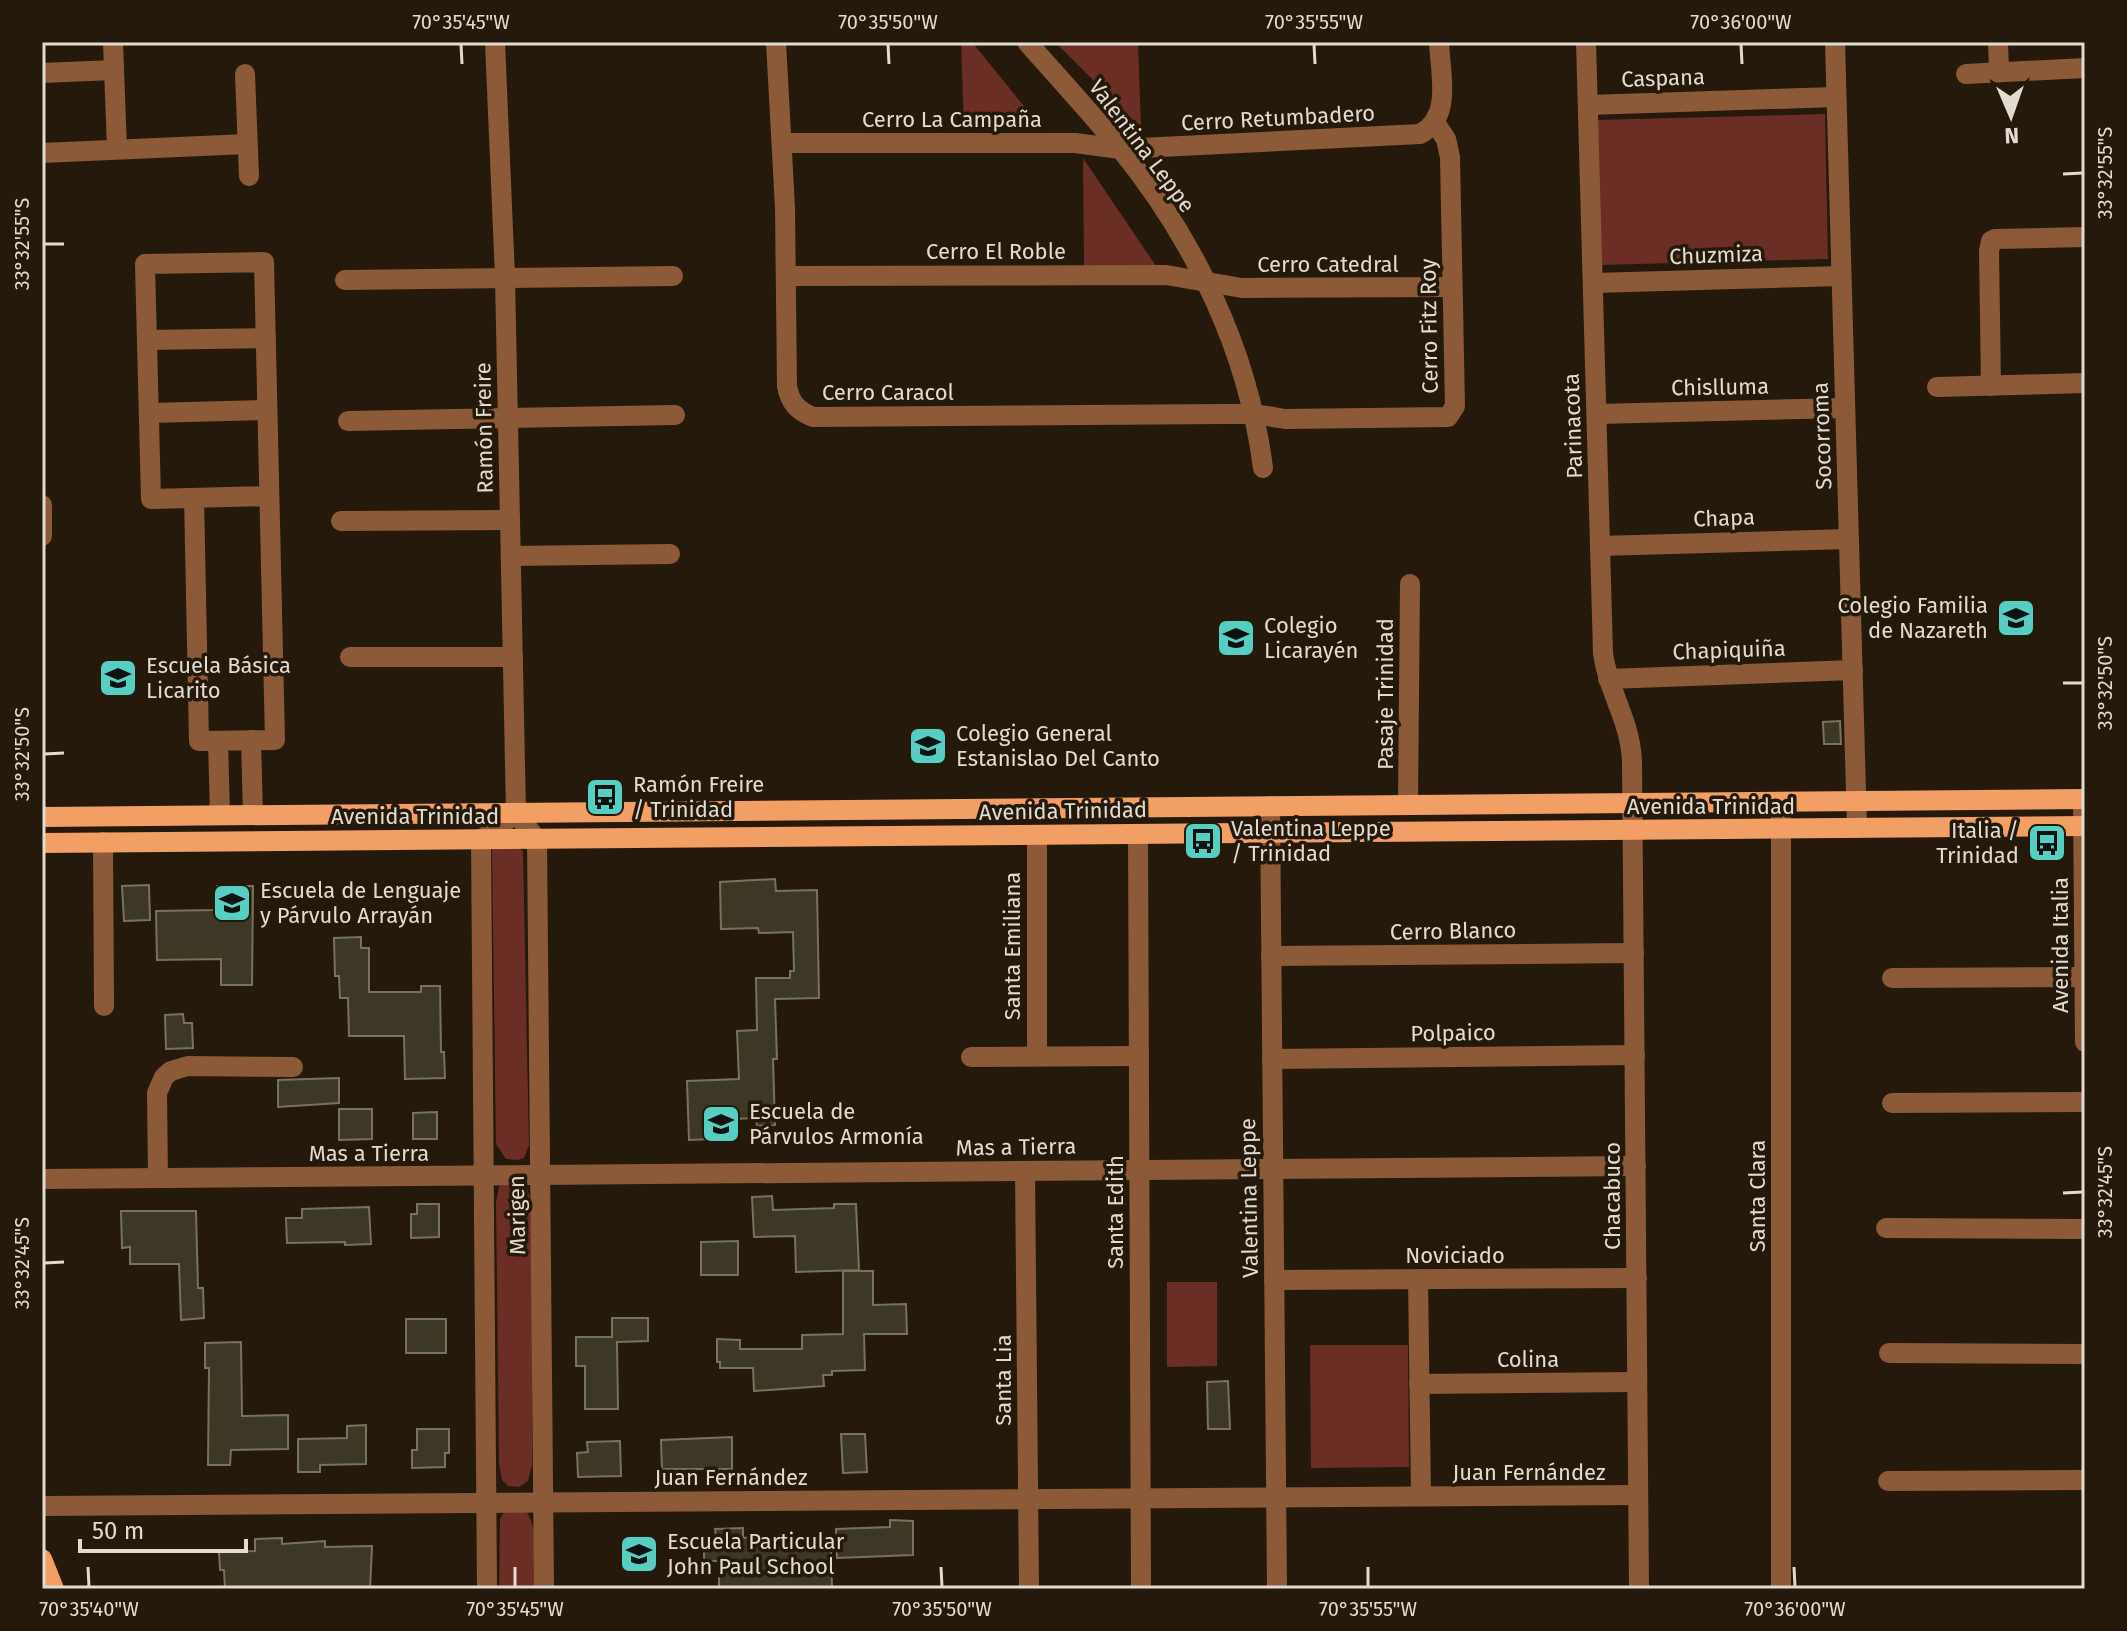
<svg xmlns="http://www.w3.org/2000/svg" width="2127" height="1631" font-family="'Fira Sans',sans-serif">
<rect width="100%" height="100%" fill="#24190a"/>
<g fill="#6a2e24">
<path d="M 961,42 L 972,42 L 1040,126 L 964,128 Z"/>
<path d="M 1055,42 L 1138,42 L 1141,128 Z"/>
<path d="M 1825,114 L 1828,259 L 1599,265 L 1595,120 Z"/>
<path d="M 1083,158 L 1156,266 L 1084,266 Z"/>
<path d="M 494,847 L 519,848 L 523,851 L 529,1145 L 524,1158 L 518,1160 L 506,1159 L 496,1144 L 492,851 Z"/>
<path d="M 503,1183 L 526,1185 L 532,1205 L 532,1465 L 528,1481 L 519,1487 L 508,1486 L 502,1480 L 499,1464 L 496,1202 L 499,1187 Z"/>
<path d="M 1167,1282 L 1217,1282 L 1217,1366 L 1167,1367 Z"/>
<path d="M 1310,1345 L 1408,1345 L 1409,1467 L 1311,1468 Z"/>
<path d="M 526,1511 C 540,1530 534,1567 534,1589 L 499,1589 L 500,1519 L 504,1512 Z"/>
</g>
<g fill="#3c3825" stroke="#77725e" stroke-width="2">
<path d="M 1840,721 L 1841,744 L 1824,744 L 1823,722 Z"/>
<path d="M 775,879 L 776,891 L 817,890 L 819,998 L 775,999 L 777,1059 L 773,1059 L 775,1125 L 757,1126 L 756,1118 L 712,1120 L 713,1139 L 689,1140 L 687,1081 L 739,1079 L 737,1031 L 757,1030 L 756,978 L 790,978 L 790,971 L 794,971 L 793,932 L 759,933 L 758,928 L 721,929 L 720,882 Z"/>
<path d="M 149,885 L 150,920 L 124,921 L 122,886 Z"/>
<path d="M 217,886 L 253,886 L 252,985 L 221,985 L 221,959 L 157,960 L 156,911 L 216,910 Z"/>
<path d="M 361,937 L 361,948 L 369,948 L 369,992 L 421,992 L 421,986 L 440,986 L 441,1052 L 444,1052 L 445,1078 L 405,1079 L 404,1036 L 349,1036 L 348,998 L 340,998 L 339,976 L 335,976 L 334,938 Z"/>
<path d="M 183,1014 L 184,1023 L 192,1023 L 193,1048 L 166,1049 L 165,1015 Z"/>
<path d="M 339,1078 L 339,1103 L 278,1107 L 278,1080 Z"/>
<path d="M 339,1109 L 372,1109 L 372,1139 L 339,1140 Z"/>
<path d="M 437,1112 L 437,1139 L 413,1139 L 413,1113 Z"/>
<path d="M 772,1196 L 773,1210 L 834,1208 L 834,1204 L 856,1204 L 859,1270 L 796,1272 L 795,1236 L 754,1237 L 752,1197 Z"/>
<path d="M 417,1204 L 439,1204 L 439,1237 L 411,1238 L 411,1214 L 417,1214 Z"/>
<path d="M 369,1207 L 371,1244 L 345,1245 L 345,1242 L 287,1243 L 286,1218 L 302,1218 L 302,1209 Z"/>
<path d="M 121,1211 L 196,1211 L 198,1288 L 203,1288 L 204,1318 L 181,1320 L 179,1264 L 130,1264 L 130,1247 L 122,1248 Z"/>
<path d="M 738,1241 L 738,1275 L 701,1275 L 701,1242 Z"/>
<path d="M 843,1271 L 873,1271 L 873,1305 L 906,1304 L 907,1334 L 864,1334 L 865,1370 L 832,1371 L 832,1375 L 823,1375 L 824,1386 L 754,1391 L 753,1368 L 720,1368 L 720,1362 L 717,1362 L 717,1339 L 740,1340 L 740,1349 L 802,1349 L 802,1335 L 843,1334 Z"/>
<path d="M 612,1318 L 648,1318 L 648,1341 L 617,1342 L 618,1409 L 585,1409 L 585,1366 L 576,1366 L 576,1337 L 612,1337 Z"/>
<rect x="406" y="1319" width="40" height="34"/>
<path d="M 241,1342 L 242,1416 L 288,1415 L 288,1449 L 231,1450 L 230,1465 L 208,1465 L 209,1368 L 205,1368 L 205,1343 Z"/>
<path d="M 1228,1381 L 1230,1429 L 1208,1429 L 1207,1382 Z"/>
<path d="M 366,1425 L 366,1464 L 320,1465 L 320,1472 L 298,1472 L 298,1439 L 347,1438 L 347,1426 Z"/>
<path d="M 417,1429 L 449,1429 L 449,1453 L 445,1453 L 445,1467 L 412,1468 L 412,1450 L 417,1450 Z"/>
<path d="M 841,1434 L 865,1434 L 867,1472 L 843,1473 Z"/>
<path d="M 732,1437 L 732,1469 L 662,1469 L 661,1440 Z"/>
<path d="M 620,1441 L 621,1476 L 578,1477 L 577,1453 L 588,1452 L 587,1442 Z"/>
<path d="M 890,1520 L 913,1521 L 913,1555 L 837,1558 L 836,1529 L 890,1527 Z"/>
<path d="M 743,1528 L 743,1538 L 775,1536 L 775,1547 L 831,1545 L 832,1589 L 719,1589 L 719,1561 L 704,1561 L 704,1537 L 716,1537 L 715,1529 Z"/>
<path d="M 282,1538 L 282,1544 L 325,1541 L 325,1547 L 372,1546 L 370,1589 L 297,1589 L 297,1587 L 225,1589 L 224,1570 L 220,1570 L 219,1552 L 255,1551 L 255,1539 Z"/>
</g>
<g fill="none" stroke-linecap="round" stroke-linejoin="round">
<g stroke="#8c5a38" stroke-width="20">
<path d="M 113,42 L 117,149"/>
<path d="M 495,42 L 505,277 L 516,813 L 537,840 L 544,1589"/>
<path d="M 776,42 L 785,208 L 787,386 C 790,403 798,411 813,417 L 1224,414 L 1255,414 L 1285,419 L 1448,417 L 1455,406 L 1450,157 L 1446,139 L 1435,123"/>
<path d="M 1027,42 C 1058,77 1090,112 1120,148 C 1195,241 1248,350 1263,468"/>
<path d="M 1586,42 L 1603,653 C 1608,692 1630,719 1632,761 L 1639,1589"/>
<path d="M 1835,42 L 1857,828"/>
<path d="M 1998,42 L 1999,72"/>
<path d="M 42,73 L 114,70"/>
<path d="M 245,74 L 249,176"/>
<path d="M 1966,74 L 2085,68"/>
<path d="M 1588,105 L 1836,97"/>
<path d="M 783,143 L 1075,143 L 1120,149 L 1420,134 C 1453,117 1440,73 1439,42"/>
<path d="M 42,153 L 247,144"/>
<path d="M 786,276 L 1166,275 L 1242,288 L 1452,287"/>
<path d="M 345,280 L 673,276"/>
<path d="M 1593,283 L 1841,276"/>
<path d="M 147,340 L 266,338"/>
<path d="M 1991,386 L 1989,251 L 1991,241 L 1995,239 L 2085,237"/>
<path d="M 1937,387 L 2085,383"/>
<path d="M 149,413 L 267,410"/>
<path d="M 1597,414 L 1845,408"/>
<path d="M 348,421 L 675,415"/>
<path d="M 194,498 L 199,741 L 275,740 L 264,262 L 145,264 L 151,499 L 269,496"/>
<path d="M 42,505 L 42,536"/>
<path d="M 341,521 L 510,520"/>
<path d="M 1600,546 L 1849,539"/>
<path d="M 511,556 L 670,554"/>
<path d="M 350,657 L 513,657"/>
<path d="M 1608,679 L 1853,670"/>
<path d="M 251,740 L 253,815"/>
<path d="M 218,741 L 220,815"/>
<path d="M 2083,799 L 2085,1042"/>
<path d="M 1781,802 L 1781,1589"/>
<path d="M 1408,805 L 1410,584"/>
<path d="M 1270,806 L 1277,1589"/>
<path d="M 1138,835 L 1141,1589"/>
<path d="M 103,842 L 104,1006"/>
<path d="M 1271,956 L 1634,953"/>
<path d="M 1892,978 L 2085,977"/>
<path d="M 1037,1056 L 1037,836"/>
<path d="M 971,1057 L 1139,1056"/>
<path d="M 1272,1059 L 1635,1055"/>
<path d="M 1892,1103 L 2085,1102"/>
<path d="M 1025,1171 L 1029,1589"/>
<path d="M 158,1178 L 157,1093 L 164,1077 L 171,1071 L 188,1066 L 293,1067"/>
<path d="M 42,1179 L 1636,1166"/>
<path d="M 1886,1228 L 2085,1229"/>
<path d="M 1418,1279 L 1421,1496"/>
<path d="M 1274,1280 L 1637,1278"/>
<path d="M 1889,1353 L 2085,1354"/>
<path d="M 1419,1384 L 1637,1382"/>
<path d="M 1888,1481 L 2085,1480"/>
<path d="M 42,1506 L 1638,1495"/>
<path d="M 487,1589 L 481,840 L 516,813"/>
</g>
<g stroke="#f29f66" stroke-width="20">
<path d="M 42,817 L 2085,799"/>
<path d="M 42,843 L 2085,826"/>
<path d="M 42,1559 L 54,1589"/>
</g>
</g>
<path fill="none" stroke="#e2dbd1" stroke-width="3" d="M 461,44 L 462,64M 888,44 L 889,64M 1314,44 L 1315,64M 1741,44 L 1742,64M 2063,174 L 2083,173M 44,244 L 64,244M 2063,683 L 2083,683M 44,754 L 64,753M 2063,1193 L 2083,1192M 44,1263 L 64,1262M 88,1567 L 89,1587M 515,1567 L 515,1587M 941,1567 L 942,1587M 1368,1567 L 1368,1587M 1794,1567 L 1795,1587"/>
<defs>
<g id="school-square" transform="scale(2)"><rect x="-9" y="-9" width="18" height="18" rx="4" fill="#57cec2" stroke="#24190a"/><path d="M0-5L7-2L0 1L-7-2ZM-4 1L0 2.5L4 1V4Q0 6-4 4Z" fill="#111"/></g>
<g id="bus-square" transform="scale(2)"><rect x="-9" y="-9" width="18" height="18" rx="4" fill="#57cec2" stroke="#24190a"/><path d="M-5-6H5V4H4V6H2V4H-2V6H-4V4H-5ZM-3.5-4V0h7V-4ZM-3.5 1.2v1.5H-2V1.2ZM2 1.2v1.5H3.5V1.2Z" fill="#111"/></g>
</defs>
<g fill-rule="evenodd">
<use href="#school-square" x="2016" y="618"/>
<use href="#school-square" x="1236" y="638"/>
<use href="#school-square" x="118" y="678"/>
<use href="#school-square" x="928" y="746"/>
<use href="#bus-square" x="605" y="797"/>
<use href="#bus-square" x="1203" y="841"/>
<use href="#bus-square" x="2047" y="843"/>
<use href="#school-square" x="232" y="903"/>
<use href="#school-square" x="721" y="1124"/>
<use href="#school-square" x="639" y="1554"/>
</g>
<g text-anchor="middle" dominant-baseline="central" stroke-width="7" stroke-linejoin="round" paint-order="stroke">
<g font-size="22" fill="#e2dbd1" stroke="#24190a">
<text transform="translate(1663 78) rotate(-2)">Caspana</text>
<text transform="translate(1278 118) rotate(-3)">Cerro Retumbadero</text>
<text x="952" y="119">Cerro La Campaña</text>
<text transform="translate(1142 146) rotate(53)">Valentina Leppe</text>
<text x="996" y="251">Cerro El Roble</text>
<text transform="translate(1716 255) rotate(-2)">Chuzmiza</text>
<text x="1328" y="264">Cerro Catedral</text>
<text transform="translate(1429 326) rotate(-91)">Cerro Fitz Roy</text>
<text transform="translate(1720 387) rotate(-1)">Chislluma</text>
<text x="888" y="392">Cerro Caracol</text>
<text transform="translate(1573 426) rotate(-92)">Parinacota</text>
<text transform="translate(484 428) rotate(-91)">Ramón Freire</text>
<text transform="translate(1822 436) rotate(-92)">Socorroma</text>
<text transform="translate(1724 518) rotate(-2)">Chapa</text>
<text transform="translate(1729 650) rotate(-2)">Chapiquiña</text>
<text transform="translate(1385 694) rotate(-90)">Pasaje Trinidad</text>
<text x="1711" y="806">Avenida Trinidad</text>
<text transform="translate(1063 811) rotate(-1)">Avenida Trinidad</text>
<text x="415" y="816">Avenida Trinidad</text>
<text transform="translate(1453 931) rotate(-1)">Cerro Blanco</text>
<text transform="translate(2060 945) rotate(-90)">Avenida Italia</text>
<text transform="translate(1012 946) rotate(-90)">Santa Emiliana</text>
<text transform="translate(1453 1033) rotate(-1)">Polpaico</text>
<text transform="translate(1016 1147) rotate(-1)">Mas a Tierra</text>
<text x="369" y="1153">Mas a Tierra</text>
<text transform="translate(1612 1196) rotate(-90)">Chacabuco</text>
<text transform="translate(1757 1196) rotate(-90)">Santa Clara</text>
<text transform="translate(1249 1198) rotate(-91)">Valentina Leppe</text>
<text transform="translate(1115 1212) rotate(-90)">Santa Edith</text>
<text transform="translate(517 1215) rotate(-91)">Marigen</text>
<text x="1455" y="1255">Noviciado</text>
<text x="1528" y="1359">Colina</text>
<text transform="translate(1003 1380) rotate(-90)">Santa Lia</text>
<text x="1529" y="1472">Juan Fernández</text>
<text x="731" y="1477">Juan Fernández</text>
</g>
<g font-size="22" fill="#e2dbd1" stroke="#24190a" text-anchor="start">
<text x="1988" y="605" text-anchor="end">Colegio Familia<tspan x="1988" dy="25">de Nazareth</tspan></text>
<text x="1264" y="625">Colegio<tspan x="1264" dy="25">Licarayén</tspan></text>
<text x="146" y="665">Escuela Básica<tspan x="146" dy="25">Licarito</tspan></text>
<text x="956" y="733">Colegio General<tspan x="956" dy="25">Estanislao Del Canto</tspan></text>
<text x="633" y="784">Ramón Freire<tspan x="633" dy="25">/ Trinidad</tspan></text>
<text x="1231" y="828">Valentina Leppe<tspan x="1231" dy="25">/ Trinidad</tspan></text>
<text x="2019" y="830" text-anchor="end">Italia /<tspan x="2019" dy="25">Trinidad</tspan></text>
<text x="260" y="890">Escuela de Lenguaje<tspan x="260" dy="25">y Párvulo Arrayán</tspan></text>
<text x="749" y="1111">Escuela de<tspan x="749" dy="25">Párvulos Armonía</tspan></text>
<text x="667" y="1541">Escuela Particular<tspan x="667" dy="25">John Paul School</tspan></text>
</g>
</g>
<rect width="2127" height="1631" fill="none" stroke="#24190a" stroke-width="88"/>
<g transform="translate(2011 116) rotate(178)" stroke="#24190a" stroke-width="6" paint-order="stroke">
<path d="M0-6L14 30L0 20L-14 30Z" fill="#e2dbd1"/>
<text y="-12" font-size="22" font-weight="bold" text-anchor="middle" fill="#e2dbd1">N</text>
</g>
<path d="M80 1539v12h166v-12" fill="none" stroke="#e2dbd1" stroke-width="4"/>
<text x="92" y="1539" font-size="24" fill="#e2dbd1" stroke="#24190a" stroke-width="6" paint-order="stroke">50 m</text>
<rect x="44" y="44" width="2039" height="1543" fill="none" stroke="#e2dbd1" stroke-width="3"/>
<g font-size="20" text-anchor="middle" fill="#e2dbd1">
<text x="461" y="29">70°35'45"W</text>
<text x="888" y="29">70°35'50"W</text>
<text x="1314" y="29">70°35'55"W</text>
<text x="1741" y="29">70°36'00"W</text>
<text transform="translate(2105 173) rotate(-90)" y="7">33°32'55"S</text>
<text transform="translate(22 244) rotate(-90)" y="7">33°32'55"S</text>
<text transform="translate(2105 683) rotate(-90)" y="7">33°32'50"S</text>
<text transform="translate(22 754) rotate(-90)" y="7">33°32'50"S</text>
<text transform="translate(2105 1192) rotate(-90)" y="7">33°32'45"S</text>
<text transform="translate(22 1263) rotate(-90)" y="7">33°32'45"S</text>
<text x="89" y="1616">70°35'40"W</text>
<text x="515" y="1616">70°35'45"W</text>
<text x="942" y="1616">70°35'50"W</text>
<text x="1368" y="1616">70°35'55"W</text>
<text x="1795" y="1616">70°36'00"W</text>
</g>
</svg>
